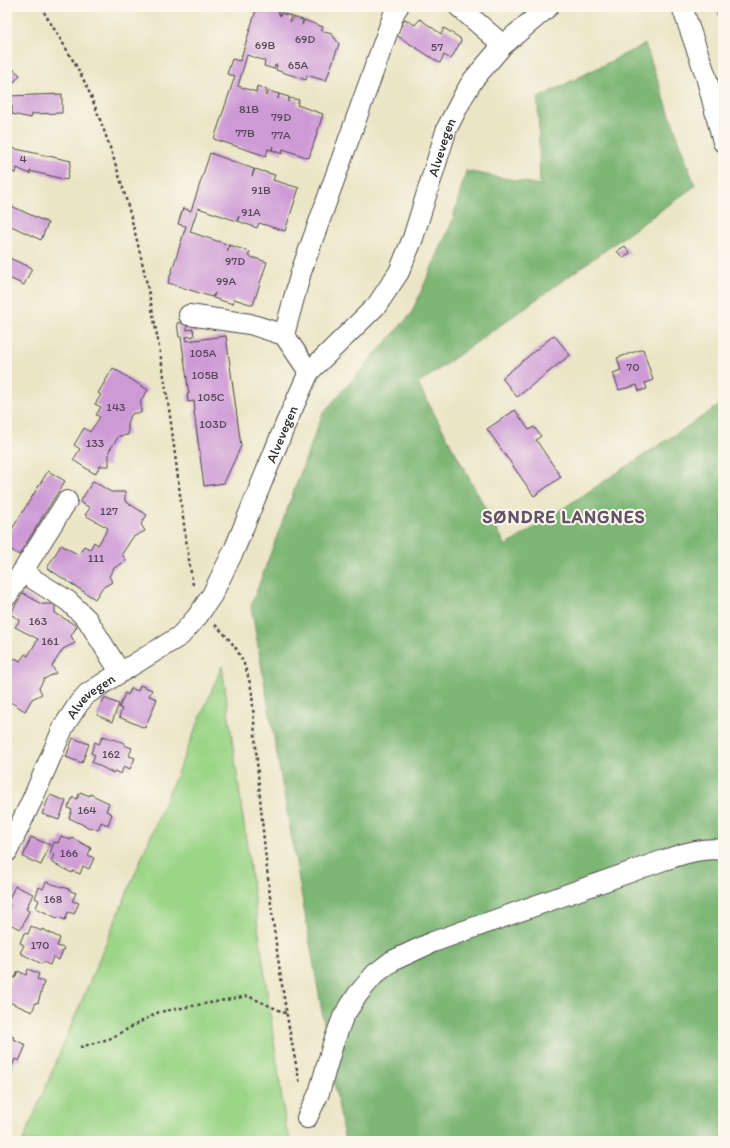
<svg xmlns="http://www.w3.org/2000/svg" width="730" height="1148" font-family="Itim,sans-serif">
<rect width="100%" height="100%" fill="#fbf7ec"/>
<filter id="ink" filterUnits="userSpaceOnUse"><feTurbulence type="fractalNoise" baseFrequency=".025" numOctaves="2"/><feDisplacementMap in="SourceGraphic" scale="8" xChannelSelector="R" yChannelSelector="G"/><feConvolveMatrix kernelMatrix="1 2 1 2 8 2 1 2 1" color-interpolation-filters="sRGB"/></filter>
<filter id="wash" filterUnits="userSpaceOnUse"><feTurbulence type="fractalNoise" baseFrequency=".012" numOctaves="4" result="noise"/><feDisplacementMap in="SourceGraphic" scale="16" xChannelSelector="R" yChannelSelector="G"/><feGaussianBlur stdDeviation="0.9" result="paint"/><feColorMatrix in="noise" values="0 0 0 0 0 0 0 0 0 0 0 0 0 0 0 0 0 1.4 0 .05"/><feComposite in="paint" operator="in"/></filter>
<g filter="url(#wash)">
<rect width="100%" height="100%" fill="#ebe5c6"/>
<path fill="#9cd588" stroke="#64805a" d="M 222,666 L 286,1128 L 291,1141 L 23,1141 Z"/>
<path fill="#7db674" stroke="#547050" d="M 645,44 L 695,186 L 418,384 L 506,546 L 723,403 L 723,1141 L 348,1141 L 344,1137 L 251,606 L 323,413 L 411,314 L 452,222 L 466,171 L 540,185 L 538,98 Z"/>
<g id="blocks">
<g fill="#cd9ad6">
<path d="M 257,7 L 276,7 L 280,16 L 281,13 L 291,16 L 289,21 L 292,21 L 293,17 L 303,20 L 302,25 L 304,20 L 323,27 L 321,31 L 332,34 L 339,44 L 326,81 L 307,75 L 306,80 L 276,70 L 277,65 L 275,65 L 274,69 L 264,66 L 265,61 L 247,55 L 238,86 L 256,92 L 257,86 L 267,90 L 265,95 L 267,95 L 269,91 L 279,94 L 278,99 L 279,94 L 289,97 L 288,102 L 289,98 L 299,100 L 297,105 L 323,114 L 309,158 L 283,149 L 282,154 L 272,150 L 273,146 L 272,150 L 268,149 L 266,156 L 214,139 L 235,76 L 227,74 L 232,59 L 240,61 Z"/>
<path d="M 723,7 L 723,25 L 716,10 Z"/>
<path d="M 405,19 L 415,25 L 420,19 L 441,34 L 444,28 L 460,38 L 461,41 L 451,59 L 444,55 L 440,63 L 396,35 Z"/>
<path d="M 7,64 L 20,75 L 9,88 L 12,90 L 10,93 L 7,90 Z"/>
<path d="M 62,94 L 62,113 L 32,114 L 31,118 L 12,114 L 12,106 L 7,106 L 7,96 Z"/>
<path d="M 7,147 L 71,161 L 67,180 L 30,171 L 30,174 L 17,168 L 16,173 L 7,171 Z"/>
<path d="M 210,153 L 254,169 L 252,176 L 255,169 L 275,175 L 273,180 L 299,188 L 285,231 L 259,223 L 257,228 L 238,221 L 239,216 L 237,221 L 198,208 L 190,232 L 229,245 L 227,252 L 230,245 L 250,252 L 248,256 L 267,262 L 253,305 L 234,299 L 233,304 L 213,298 L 215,293 L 212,297 L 168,283 L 186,226 L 178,224 L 183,208 L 191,211 Z"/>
<path d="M 7,204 L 48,223 L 41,240 L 7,224 Z"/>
<path d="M 625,246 L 630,253 L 623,258 L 617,251 Z"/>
<path d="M 7,257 L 32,268 L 24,285 L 7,277 Z"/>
<path d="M 186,322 L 187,330 L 193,329 L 194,336 L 186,337 L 187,341 L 226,336 L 241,446 L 224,483 L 204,486 L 194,411 L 195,411 L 194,401 L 188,402 L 187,394 L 189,394 L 181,337 L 179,337 L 177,323 Z"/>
<path d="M 554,335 L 570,355 L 517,397 L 502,378 Z"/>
<path d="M 643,349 L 653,380 L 645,383 L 647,389 L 639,391 L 637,385 L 619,390 L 613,373 L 621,370 L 617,358 Z"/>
<path d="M 113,368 L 148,390 L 141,400 L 141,413 L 133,413 L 128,420 L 128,435 L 119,436 L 109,451 L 109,466 L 100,466 L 95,474 L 73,460 L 80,449 L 74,445 L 84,428 L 90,432 L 100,417 L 96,415 L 101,407 L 95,404 L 101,395 L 98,393 Z"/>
<path d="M 515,410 L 529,430 L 534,427 L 541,436 L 536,440 L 561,477 L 534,496 L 487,429 Z"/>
<path d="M 48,471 L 65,481 L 19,555 L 7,547 L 7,537 Z"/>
<path d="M 93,481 L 111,492 L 125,492 L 125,501 L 147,515 L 141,524 L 145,531 L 133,537 L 122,554 L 126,561 L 114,568 L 109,576 L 112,582 L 102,588 L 95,599 L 47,568 L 61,545 L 79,555 L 84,546 L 90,549 L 94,542 L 98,545 L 108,528 L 85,515 L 90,508 L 80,502 Z"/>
<path d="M 23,593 L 41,604 L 55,604 L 55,613 L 77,626 L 71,636 L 75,643 L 63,649 L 52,666 L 56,673 L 44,679 L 39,688 L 42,694 L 32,699 L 25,711 L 7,700 L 7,665 L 9,667 L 15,658 L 20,661 L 25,654 L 28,656 L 38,639 L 15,627 L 20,620 L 10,614 Z"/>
<path d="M 140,685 L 152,690 L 149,696 L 157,699 L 145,728 L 119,717 L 122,709 L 119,708 L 125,693 L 128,695 L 131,688 L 138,691 Z"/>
<path d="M 104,698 L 119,704 L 112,722 L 97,715 Z"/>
<path d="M 103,736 L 125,743 L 124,745 L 132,748 L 129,756 L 135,758 L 130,769 L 124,766 L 121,774 L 114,771 L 113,773 L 92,762 L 95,755 L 91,753 L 95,742 L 99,744 Z"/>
<path d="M 73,738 L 89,744 L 82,763 L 66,757 Z"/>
<path d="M 80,792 L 90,796 L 90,794 L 109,803 L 106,811 L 112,814 L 108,825 L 101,822 L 98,830 L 91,827 L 90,828 L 69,818 L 72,810 L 68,808 L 73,797 L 77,799 Z"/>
<path d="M 50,795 L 66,801 L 59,820 L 42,814 Z"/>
<path d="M 61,836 L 71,840 L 72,838 L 91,848 L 88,855 L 94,858 L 89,869 L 83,866 L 80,874 L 73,871 L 72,873 L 51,862 L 54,854 L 50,853 L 54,842 L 58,843 Z"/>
<path d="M 31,837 L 50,845 L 41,865 L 23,857 Z"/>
<path d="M 46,882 L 69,889 L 68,890 L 76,893 L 72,901 L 79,903 L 74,914 L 68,912 L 65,920 L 58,917 L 57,918 L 36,908 L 39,900 L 35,898 L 39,887 L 43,889 Z"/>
<path d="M 15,886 L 33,894 L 26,909 L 29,911 L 21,929 L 7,923 L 7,912 L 10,905 L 7,903 Z"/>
<path d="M 31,926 L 41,931 L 42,929 L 60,938 L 57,946 L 64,948 L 59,960 L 53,957 L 50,965 L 43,962 L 42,964 L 20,953 L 24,945 L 20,943 L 24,933 L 28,934 Z"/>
<path d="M 28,969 L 39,974 L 37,979 L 44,982 L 38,1003 L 36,1002 L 32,1012 L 7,1001 L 9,993 L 7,990 L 12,977 L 15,978 L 18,971 L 26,975 Z"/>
<path d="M 7,1034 L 14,1037 L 13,1039 L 26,1045 L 19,1061 L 15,1059 L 10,1071 L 7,1069 Z"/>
</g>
</g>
</g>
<g filter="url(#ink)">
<use href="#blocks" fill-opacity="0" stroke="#484742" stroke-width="1"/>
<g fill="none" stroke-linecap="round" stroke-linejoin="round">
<g stroke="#484742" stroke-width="22">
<g id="minor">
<path d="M 459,7 L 503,45"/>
<path d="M 682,7 L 706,76 L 723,142"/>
<path d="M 189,315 L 250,324 L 284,335 L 309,372"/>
<path d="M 284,335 L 301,272 L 395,11 L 398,7"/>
<path d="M 22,572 L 68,601 L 87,619 L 120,672"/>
<path d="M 7,596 L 67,501"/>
<path id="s1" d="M 7,852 L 33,798 L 64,726 L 79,703 L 87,694 L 110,679 L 180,636 L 197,617 L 212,595 L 235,548 L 286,423 L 309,372 L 377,305 L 399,272 L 413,238 L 447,128 L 464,95 L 473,80 L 503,45 L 548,7"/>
<path d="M 307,1118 L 319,1093 L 333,1044 L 343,1017 L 358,994 L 375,974 L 392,961 L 433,942 L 664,860 C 683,854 702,847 723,850"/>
</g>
</g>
<g stroke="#484742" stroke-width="2.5" stroke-dasharray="3 3" stroke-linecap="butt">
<path d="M 41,7 C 57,35 78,65 90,94 C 133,199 155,311 171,423 C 178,477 184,531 193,585"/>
<path d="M 215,625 C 238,646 246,662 252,693 C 261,824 273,956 300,1084"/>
<path d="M 80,1047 L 109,1039 L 159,1012 L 248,996 L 287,1014"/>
</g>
<use href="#minor" stroke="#fff" stroke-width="20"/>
</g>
</g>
<g text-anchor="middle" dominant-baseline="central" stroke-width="4" stroke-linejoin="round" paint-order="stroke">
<g font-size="12" fill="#544756">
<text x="305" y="39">69D</text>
<text x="265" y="45">69B</text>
<text x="437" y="47">57</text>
<text x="298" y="65">65A</text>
<text x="249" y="109">81B</text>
<text x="281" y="117">79D</text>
<text x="245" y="133">77B</text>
<text x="281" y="135">77A</text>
<text x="23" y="159">4</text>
<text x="261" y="190">91B</text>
<text x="251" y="212">91A</text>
<text x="235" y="261">97D</text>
<text x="226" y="281">99A</text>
<text x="203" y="353">105A</text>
<text x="633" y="367">70</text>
<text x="205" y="375">105B</text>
<text x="211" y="397">105C</text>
<text x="116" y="407">143</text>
<text x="213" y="424">103D</text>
<text x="95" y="443">133</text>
<text x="109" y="511">127</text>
<text x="96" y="558">111</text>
<text x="38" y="621">163</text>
<text x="50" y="641">161</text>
<text x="111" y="754">162</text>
<text x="87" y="810">164</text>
<text x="69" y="853">166</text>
<text x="53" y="899">168</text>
<text x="40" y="945">170</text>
</g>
<g font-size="14" fill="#2b2b2b" stroke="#fbf7ec">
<text stroke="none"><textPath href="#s1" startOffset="850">Alvevegen</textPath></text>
<text stroke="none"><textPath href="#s1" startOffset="515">Alvevegen</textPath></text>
<text stroke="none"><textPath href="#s1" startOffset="179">Alvevegen</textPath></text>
</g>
<g font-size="18" font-weight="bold" letter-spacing="1" fill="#645267" stroke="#fbf7ec">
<text x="564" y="517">SØNDRE LANGNES</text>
</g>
</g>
<rect width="730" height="1148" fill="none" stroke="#fbf7ec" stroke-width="24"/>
</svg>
